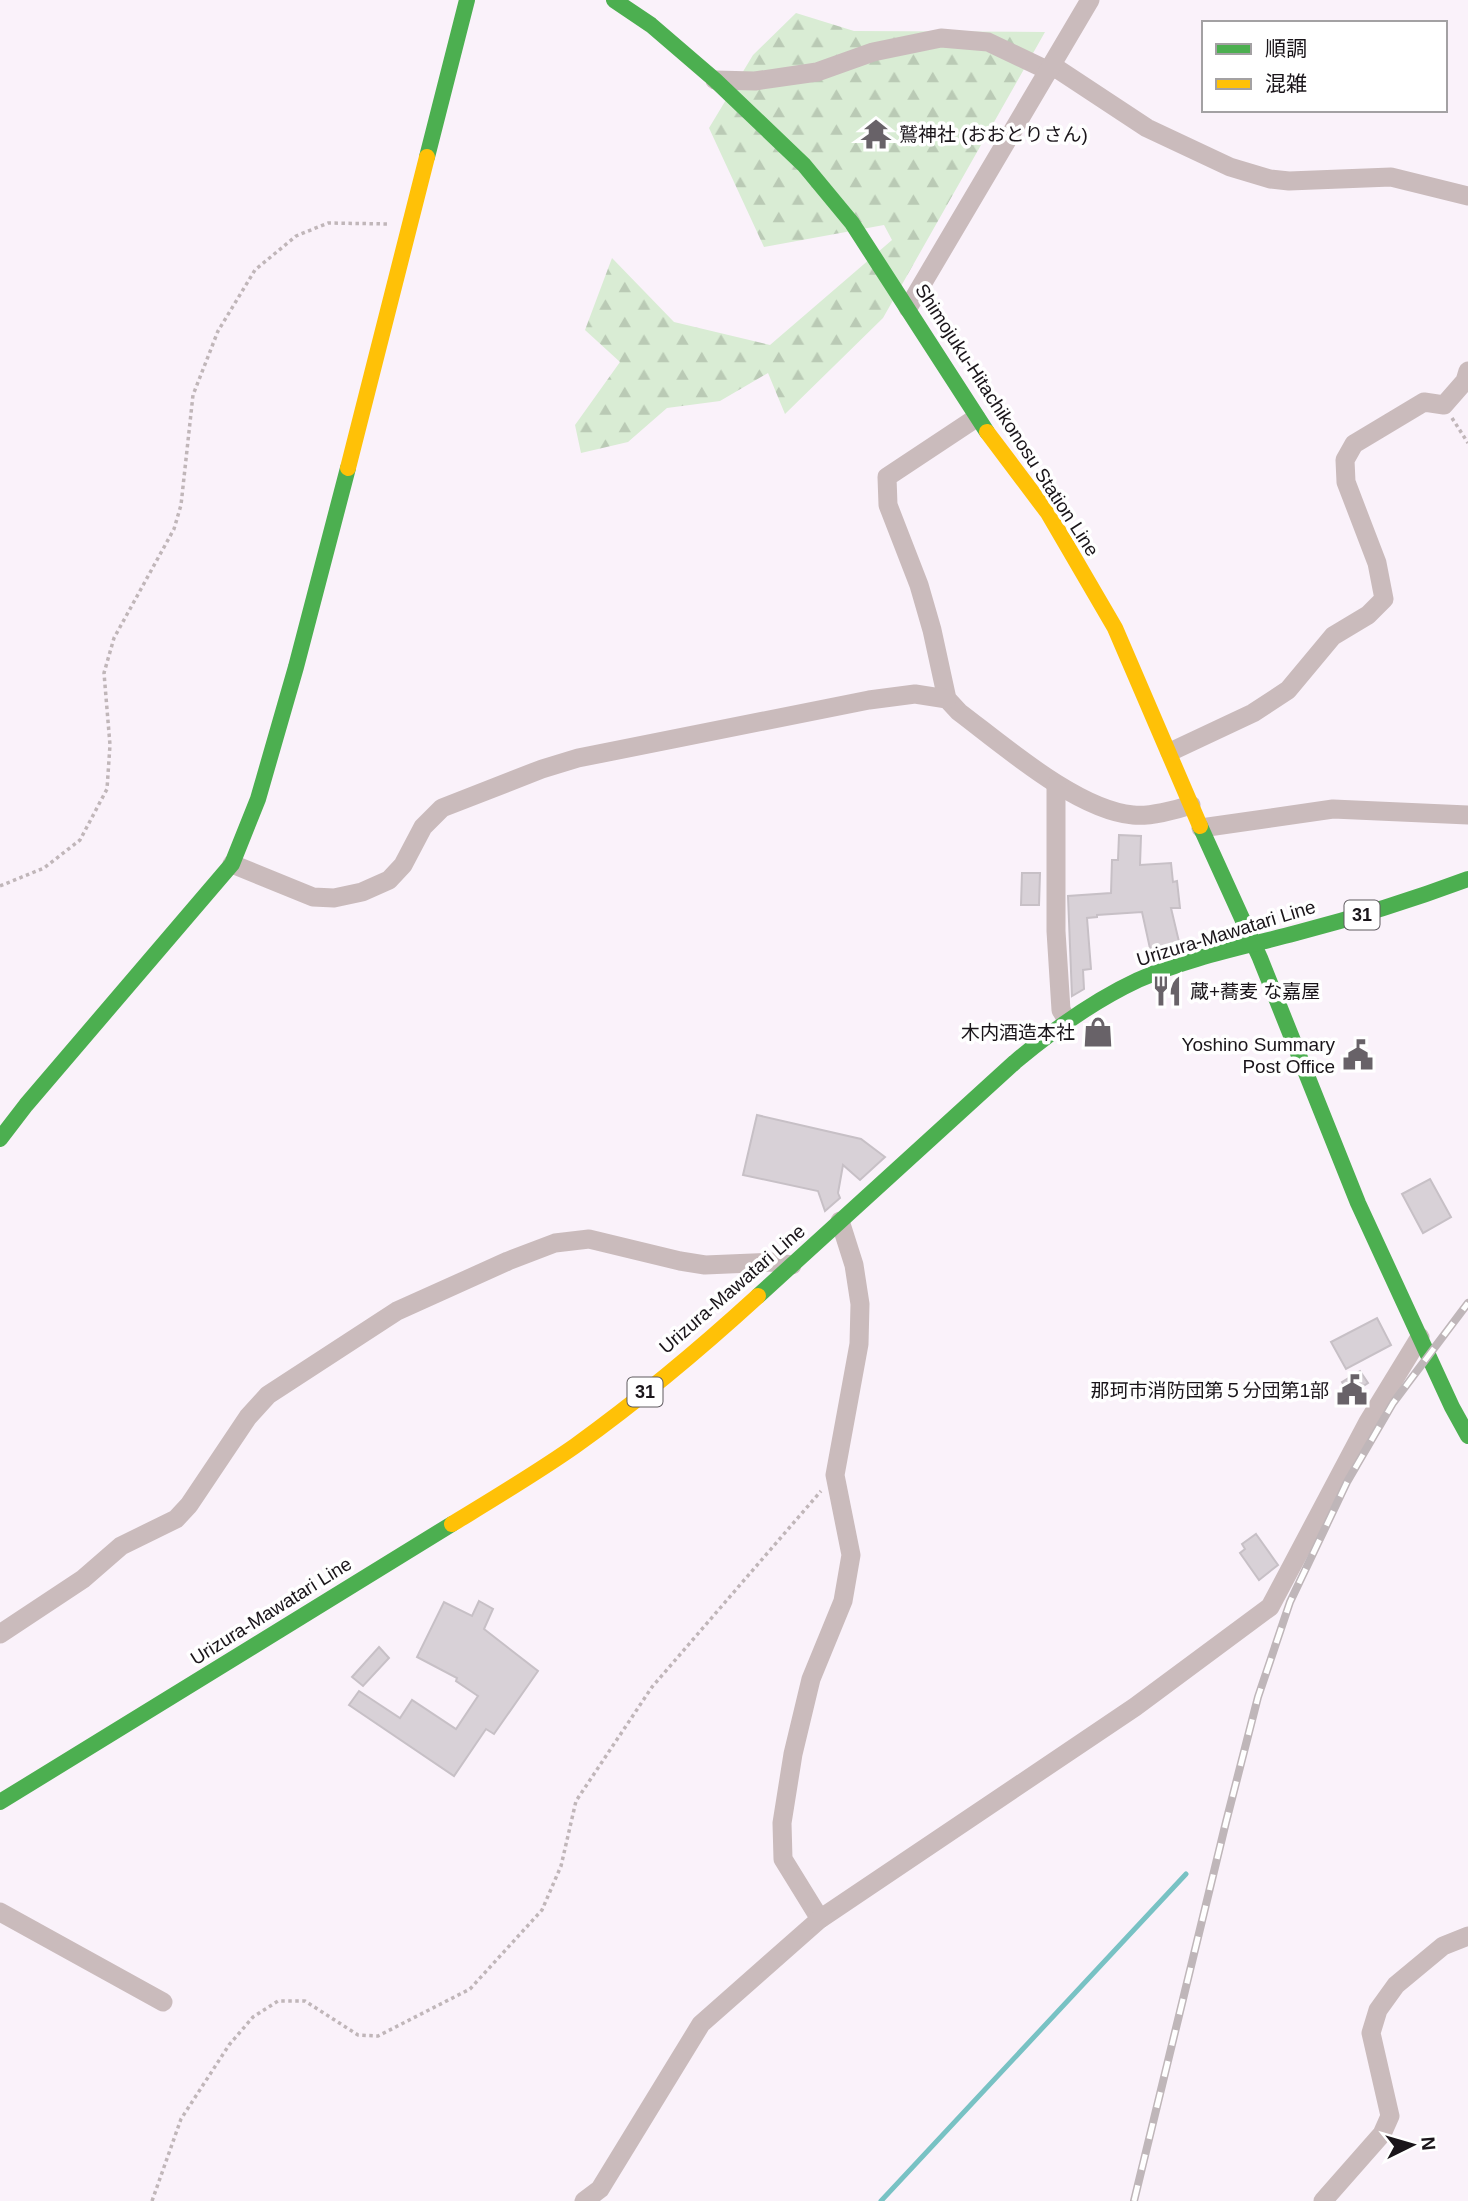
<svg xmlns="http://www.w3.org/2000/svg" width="1468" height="2201" font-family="Arial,'Noto Sans JP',sans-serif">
<defs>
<pattern id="forest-firs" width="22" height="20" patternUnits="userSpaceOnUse" patternTransform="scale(1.75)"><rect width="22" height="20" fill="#d9ecd4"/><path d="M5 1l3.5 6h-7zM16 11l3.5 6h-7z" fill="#bacab5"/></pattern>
</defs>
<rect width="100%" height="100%" fill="#faf2fa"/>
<path fill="url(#forest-firs)" d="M 796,13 L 854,31 L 1045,32 L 883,318 L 785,414 L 768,373 L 720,401 L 667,408 L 628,442 L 581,453 L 575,425 L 620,362 L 585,330 L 612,258 L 674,322 L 770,345 L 892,240 L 884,225 L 764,247 L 709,128 L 753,55 Z"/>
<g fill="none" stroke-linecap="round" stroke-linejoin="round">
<path stroke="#78c2c4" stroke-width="5" d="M 881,2201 L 1186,1874"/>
</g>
<g fill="#d8d1d7" stroke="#c7c0c6" stroke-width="2">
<path d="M 1119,835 L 1141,836 L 1140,865 L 1171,863 L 1173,882 L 1177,881 L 1180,908 L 1171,908 L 1180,946 L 1151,953 L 1142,912 L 1097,915 L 1097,917 L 1087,918 L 1091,969 L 1083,970 L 1084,989 L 1072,996 L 1068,896 L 1111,893 L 1112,860 L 1118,860 Z"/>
<path d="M 1022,873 L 1040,873 L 1039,905 L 1021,905 Z"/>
<path d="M 757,1115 L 861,1139 L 885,1157 L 860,1180 L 843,1165 L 838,1193 L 840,1198 L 825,1211 L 818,1191 L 743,1175 Z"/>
<path d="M 1430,1179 L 1451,1217 L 1423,1233 L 1402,1194 Z"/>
<path d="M 1377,1318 L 1391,1345 L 1346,1369 L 1331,1342 Z"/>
<path d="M 1360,1371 L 1368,1383 L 1362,1387 L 1366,1394 L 1354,1401 L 1342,1382 Z"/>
<path d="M 1256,1534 L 1278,1565 L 1259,1580 L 1240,1553 L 1245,1549 L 1242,1544 Z"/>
<path d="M 479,1601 L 493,1609 L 484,1629 L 538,1671 L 494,1734 L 486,1729 L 454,1776 L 349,1705 L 359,1691 L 400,1718 L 412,1700 L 456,1729 L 478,1696 L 456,1681 L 457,1678 L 417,1657 L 444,1602 L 472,1616 Z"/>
<path d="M 379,1647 L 389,1658 L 363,1686 L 352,1677 Z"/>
</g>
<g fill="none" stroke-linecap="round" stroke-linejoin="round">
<g stroke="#c0b6b9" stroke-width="3.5" stroke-dasharray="3.5 3.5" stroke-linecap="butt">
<path d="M 1452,418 L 1468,443"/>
<path d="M 0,886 L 44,868 L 80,840 L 107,789 L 110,745 L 104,673 L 114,638 L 174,529 L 181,505 L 193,395 L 218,331 L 255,270 L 296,236 L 328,223 L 389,224"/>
<path d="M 152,2201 L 181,2119 L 229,2045 L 253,2017 L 278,2001 L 305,2001 L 358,2035 L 378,2036 L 470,1989 L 542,1910 L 561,1866 L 576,1801 L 652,1687 L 821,1491"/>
</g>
<g stroke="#cabbbc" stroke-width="19">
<path d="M 1053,66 L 1147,128 L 1230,167 L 1270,179 L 1289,181 L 1391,177 L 1468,196"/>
<path d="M 715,80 L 755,81 L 817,72 L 873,52 L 941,38 L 988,42 L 1049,71"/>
<path d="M 908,308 L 1090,0"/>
<path d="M 976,418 L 887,477 L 888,505 L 919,585 L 932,630 L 947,699 L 959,712 C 1003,745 1077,810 1133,815 C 1149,817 1176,810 1191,805"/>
<path d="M 1170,752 L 1253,713 L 1288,690 L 1333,636 L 1368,615 L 1384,599 L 1377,563 L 1346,482 L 1345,460 L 1354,444 L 1424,402 L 1444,405 L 1465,381 L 1468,371"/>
<path d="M 1056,785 L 1056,931 L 1061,1010 L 1067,1020"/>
<path d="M 1201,828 L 1333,809 L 1468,815"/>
<path d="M 232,864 L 313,897 L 334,898 L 362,892 L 389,880 L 403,865 L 423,827 L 442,808 L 542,769 L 578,758 L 869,700 L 915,694 L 947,699"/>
<path d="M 0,1634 L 83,1579 L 121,1546 L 176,1519 L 189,1505 L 248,1417 L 268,1395 L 397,1311 L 508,1261 L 555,1243 L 589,1239 L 680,1261 L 705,1265 L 774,1262 L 792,1265"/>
<path d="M 0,1912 L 163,2002"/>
<path d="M 820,1919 L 783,1859 L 782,1823 L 793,1754 L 811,1679 L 843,1601 L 851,1555 L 835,1475 L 859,1344 L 860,1304 L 854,1265 L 840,1221"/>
<path d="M 584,2201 L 600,2189 L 701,2024 L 820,1919 L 1135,1707 L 1270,1607 L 1368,1422 L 1420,1337"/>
<path d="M 1323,2201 L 1382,2134 L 1390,2116 L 1371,2033 L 1378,2010 L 1396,1985 L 1443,1946 L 1468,1936"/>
</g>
<g stroke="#4caf50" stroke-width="16">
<path d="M 614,0 L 651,25 L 715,80 L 804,165 L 852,223 L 987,432"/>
<path d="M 427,157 L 467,0"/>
<path d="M 1200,826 L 1260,958 L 1358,1203 L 1452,1407 L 1468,1436"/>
<path d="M 0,1139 L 26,1105 L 232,864 L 258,799 L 296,667 L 348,468"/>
<path d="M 758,1296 L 1015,1062 C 1053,1030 1093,1001 1138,980 C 1188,958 1243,947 1296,933 C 1354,918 1412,900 1468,879"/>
<path d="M 0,1802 L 452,1524"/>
</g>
<g stroke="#ffc107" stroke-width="16">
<path d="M 987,432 L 1048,513 L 1115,628 L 1200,826"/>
<path d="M 348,468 L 427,157"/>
<path d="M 452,1524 C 493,1499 535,1474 575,1446 C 639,1400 700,1349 758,1296"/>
</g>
<g stroke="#bfb6b9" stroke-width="8">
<path id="rail" d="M 1134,2201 L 1226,1822 L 1258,1697 L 1290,1602 L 1347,1482 L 1393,1403 L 1468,1303"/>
</g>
<use href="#rail" stroke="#fff" stroke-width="5" stroke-dasharray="16" stroke-linecap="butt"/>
</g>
<defs>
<g id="temple-bare" transform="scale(2.415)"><path d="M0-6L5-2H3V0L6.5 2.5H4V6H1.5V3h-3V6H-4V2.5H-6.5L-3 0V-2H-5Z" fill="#686268" stroke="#fff" stroke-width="2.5" paint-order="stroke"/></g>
<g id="restaurant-bare" transform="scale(2.415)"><path d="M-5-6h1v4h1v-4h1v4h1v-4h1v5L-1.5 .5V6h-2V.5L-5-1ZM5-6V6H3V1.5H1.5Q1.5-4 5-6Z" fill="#686268" stroke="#fff" stroke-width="2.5" paint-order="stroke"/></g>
<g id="shop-bare" transform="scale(2.415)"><path d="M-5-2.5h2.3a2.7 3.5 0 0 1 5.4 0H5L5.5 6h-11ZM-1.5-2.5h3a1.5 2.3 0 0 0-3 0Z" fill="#686268" stroke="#fff" stroke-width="2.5" paint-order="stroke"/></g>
<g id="civic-bare" transform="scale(2.415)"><path d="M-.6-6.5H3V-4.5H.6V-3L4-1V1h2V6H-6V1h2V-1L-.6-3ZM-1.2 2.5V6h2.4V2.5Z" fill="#686268" stroke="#fff" stroke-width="2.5" paint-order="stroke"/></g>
</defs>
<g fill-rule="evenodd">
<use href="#temple-bare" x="876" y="134"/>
<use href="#restaurant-bare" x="1167" y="991"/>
<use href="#shop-bare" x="1098" y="1032"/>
<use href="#civic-bare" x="1358" y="1055"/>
<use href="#civic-bare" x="1352" y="1390"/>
</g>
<g text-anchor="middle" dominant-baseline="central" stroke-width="7" stroke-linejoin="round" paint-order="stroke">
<g fill="#fff" stroke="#5f5b5f" stroke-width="2">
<rect x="1344.5" y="900.5" width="35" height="29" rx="5"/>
<rect x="627.5" y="1377.5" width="35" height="29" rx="5"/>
</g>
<g font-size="18" font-weight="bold" fill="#1a151a">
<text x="1362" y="915">31</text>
<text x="645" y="1392">31</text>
</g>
<g font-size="19" fill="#1a151a" stroke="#fff" text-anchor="end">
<text x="899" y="134" text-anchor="start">鷲神社 (おおとりさん)</text>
<text x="1190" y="991" text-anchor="start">蔵+蕎麦 な嘉屋</text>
<text x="1075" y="1032">木内酒造本社</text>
<text x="1335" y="1044">Yoshino Summary<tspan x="1335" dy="22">Post Office</tspan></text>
<text x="1329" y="1390">那珂市消防団第５分団第1部</text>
</g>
<g font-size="19" fill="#1a151a" stroke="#fff">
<text transform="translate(1007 420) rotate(57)">Shimojuku-Hitachikonosu Station Line</text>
<text transform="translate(1226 933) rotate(-17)">Urizura-Mawatari Line</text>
<text transform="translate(732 1289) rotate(-41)">Urizura-Mawatari Line</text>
<text transform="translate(271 1611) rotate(-32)">Urizura-Mawatari Line</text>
</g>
</g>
<rect x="1202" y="21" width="245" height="91" fill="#ffffff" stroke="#a3a1a3" stroke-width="2"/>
<rect x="1216" y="44" width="35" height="10" fill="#4caf50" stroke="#a3a1a3" stroke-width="2"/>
<text x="1265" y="56" font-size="21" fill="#1a151a">順調</text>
<rect x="1216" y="79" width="35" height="10" fill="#ffc107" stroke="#a3a1a3" stroke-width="2"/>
<text x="1265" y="91" font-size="21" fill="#1a151a">混雑</text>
<g transform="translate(1412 2145) rotate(85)" stroke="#ffffff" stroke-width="5" paint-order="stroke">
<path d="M0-5L12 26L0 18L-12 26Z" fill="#1a151a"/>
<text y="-10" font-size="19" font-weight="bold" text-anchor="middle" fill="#1a151a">N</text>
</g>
</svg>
